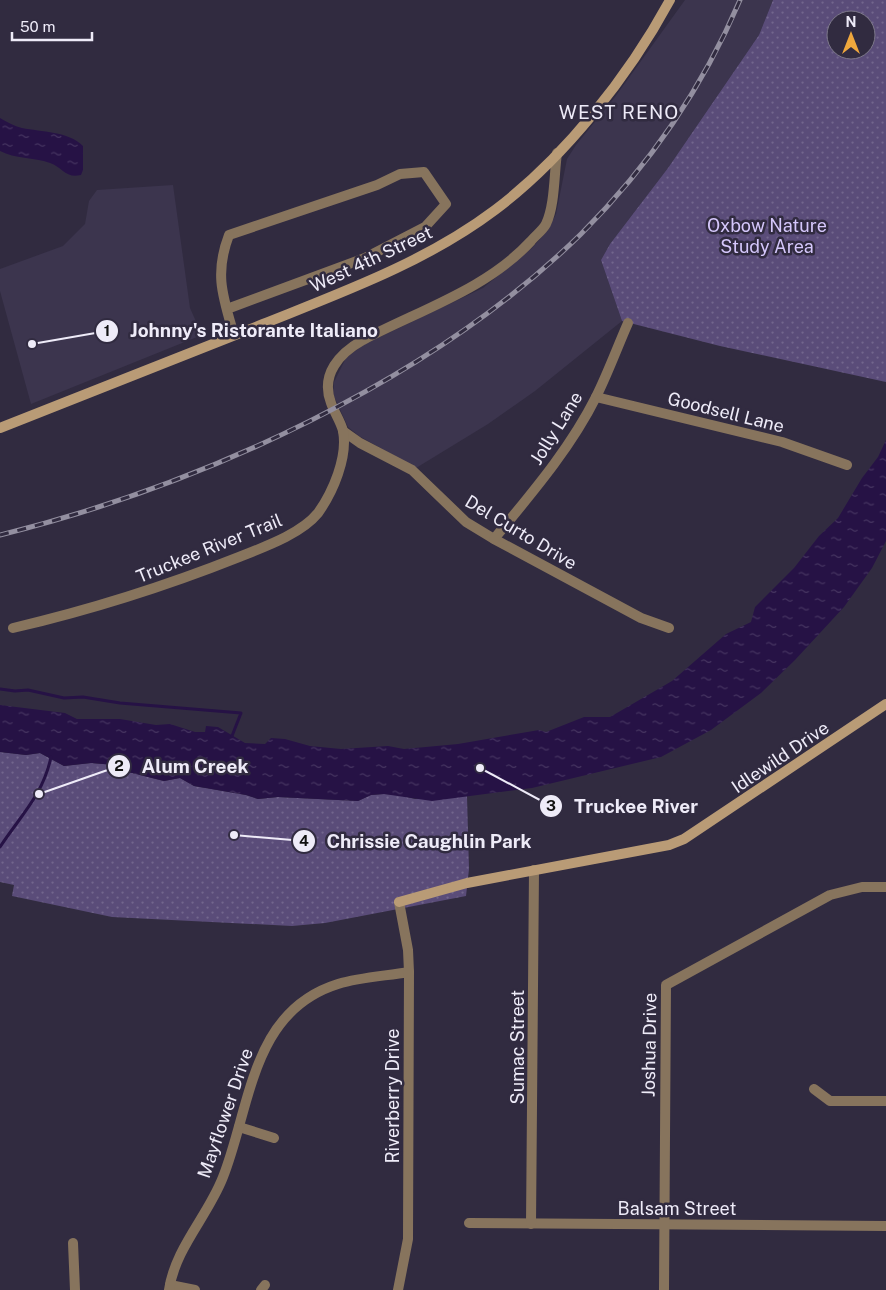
<svg xmlns="http://www.w3.org/2000/svg" width="886" height="1290" font-family="'Public Sans',sans-serif">
<defs>
<pattern id="park-dots" width="8" height="8" patternUnits="userSpaceOnUse" patternTransform="scale(1.25)"><rect width="8" height="8" fill="#5a4c79"/><path d="M2 2h.1M6 6h.1" fill="none" stroke="#72668d" stroke-width="1.8" stroke-linecap="round"/></pattern>
<pattern id="water-ripples" width="26" height="14" patternUnits="userSpaceOnUse" patternTransform="scale(1.25)"><rect width="26" height="14" fill="#261245"/><path d="M2 4q2-2 4 0t4 0M15 11q2-2 4 0t4 0" fill="none" stroke="#463561"/></pattern>
</defs>
<rect width="100%" height="100%" fill="#312b40"/>
<g fill="#3c354e">
<path d="M 685,0 L 773,0 L 759,35 L 668,168 L 610,244 L 601,260 L 622,321 L 535,391 L 488,424 L 416,468 L 359,436 L 348,427 L 333,394 L 334,382 L 346,358 L 363,345 L 483,288 L 532,248 L 548,230 L 556,214 L 567,159 L 576,145 L 615,97 Z"/>
<path d="M 173,185 L 190,308 L 202,335 L 31,404 L 0,291 L 0,269 L 63,246 L 85,224 L 89,201 L 97,190 Z"/>
</g>
<g fill="url(#park-dots)" fill-rule="evenodd">
<path d="M 773,0 L 886,0 L 886,382 L 720,346 L 622,321 L 601,260 L 610,244 L 668,168 L 759,35 ZM 836,20 L 866,20 L 866,50 L 836,50 Z"/>
<path d="M 0,752 L 26,755 L 40,753 L 64,766 L 91,763 L 115,765 L 128,772 L 164,781 L 180,778 L 194,786 L 246,795 L 258,799 L 278,797 L 358,801 L 371,795 L 384,794 L 399,795 L 415,799 L 467,796 L 469,869 L 466,896 L 325,923 L 292,926 L 112,917 L 12,896 L 14,885 L 0,882 Z"/>
</g>
<g fill="url(#water-ripples)">
<path d="M 0,118 C 7,122 14,126 22,128 C 42,132 68,131 83,146 L 83,170 L 81,175 C 66,179 62,167 50,163 C 33,157 15,159 0,151 Z"/>
<path d="M 886,440 L 886,541 L 872,568 L 844,607 L 795,660 L 761,693 L 711,730 L 661,757 L 532,788 L 432,801 L 384,794 L 371,795 L 358,801 L 278,797 L 258,799 L 246,795 L 194,786 L 180,778 L 164,781 L 128,772 L 115,765 L 91,763 L 64,766 L 40,753 L 26,755 L 0,752 L 0,705 L 65,713 L 77,719 L 120,719 L 156,725 L 170,724 L 195,732 L 205,732 L 206,726 L 218,727 L 245,743 L 265,744 L 271,738 L 285,739 L 310,746 L 341,749 L 388,746 L 404,749 L 458,744 L 539,730 L 546,732 L 584,717 L 610,717 L 672,681 L 726,634 L 751,622 L 755,607 L 794,568 L 819,536 L 838,518 L 862,478 L 878,457 Z"/>
</g>
<g fill="none" stroke-linecap="round" stroke-linejoin="round">
<g stroke="#261245" stroke-width="3">
<path d="M 0,689 L 15,691 L 28,690 L 64,698 L 83,697 L 120,703 L 241,713 L 232,736"/>
<path d="M 0,847 C 21,815 43,795 51,757"/>
</g>
<g stroke="#87745d" stroke-width="10">
<path d="M 227,309 L 365,258 L 425,227 L 446,204 L 424,172 L 400,174 L 377,185 L 229,235 C 214,274 223,297 234,335"/>
<path d="M 596,397 L 782,442 L 847,465"/>
<path d="M 343,431 L 360,443 L 412,470 L 466,522 L 494,539 L 641,618 L 669,628"/>
<path d="M 494,539 C 531,494 570,449 596,397 C 608,373 617,348 628,323"/>
<path d="M 13,628 C 90,610 166,586 239,557 C 264,547 301,534 318,513 C 333,492 348,457 343,431 C 341,422 334,412 331,403 C 320,374 340,353 363,340 C 420,310 487,289 531,241 C 535,236 543,230 546,224 C 555,205 554,174 557,153"/>
<path d="M 814,1089 L 830,1101 L 886,1101"/>
<path d="M 239,1127 L 274,1138"/>
<path d="M 469,1223 L 886,1226"/>
<path d="M 531,1224 L 534,870"/>
<path d="M 73,1243 L 75,1290"/>
<path d="M 170,1285 L 195,1290"/>
<path d="M 169,1290 C 175,1248 208,1216 223,1177 C 251,1106 251,1011 338,984 C 361,977 386,976 409,972"/>
<path d="M 261,1290 L 265,1285"/>
<path d="M 398,1290 L 408,1239 L 409,972 L 408,950 L 399,902"/>
<path d="M 664,1290 L 666,985 L 830,895 L 862,887 L 886,887"/>
</g>
<g stroke="#b99b76" stroke-width="10">
<path d="M 0,428 C 88,393 176,359 263,324 C 343,292 426,262 495,210 C 564,158 629,76 670,0"/>
<path d="M 399,902 L 467,883 L 669,845 L 684,839 L 886,704"/>
</g>
<g stroke="#938fa0" stroke-width="5">
<path id="rail" d="M 0,535 C 202,485 431,381 581,234 C 648,167 703,87 740,0"/>
</g>
<use href="#rail" stroke="#312b40" stroke-width="3" stroke-dasharray="9" stroke-linecap="butt"/>
</g>
<g text-anchor="middle" dominant-baseline="central" stroke-width="5" stroke-linejoin="round" paint-order="stroke">
<g font-size="18" fill="#d5c7fb" stroke="#312b40">
<text x="767" y="225">Oxbow Nature<tspan x="767" dy="21">Study Area</tspan></text>
</g>
<g font-size="18" fill="#eeebf8" stroke="#312b40">
<text transform="translate(371 259) rotate(-25)">West 4th Street</text>
<text transform="translate(726 412) rotate(14)">Goodsell Lane</text>
<text transform="translate(556 428) rotate(-58)">Jolly Lane</text>
<text transform="translate(521 532) rotate(31)">Del Curto Drive</text>
<text transform="translate(209 548) rotate(-22)">Truckee River Trail</text>
<text transform="translate(780 757) rotate(-34)">Idlewild Drive</text>
<text transform="translate(649 1045) rotate(-89)">Joshua Drive</text>
<text transform="translate(517 1047) rotate(-90)">Sumac Street</text>
<text transform="translate(392 1096) rotate(-90)">Riverberry Drive</text>
<text transform="translate(225 1113) rotate(-71)">Mayflower Drive</text>
<text x="677" y="1208">Balsam Street</text>
</g>
<g font-size="19" letter-spacing="1" fill="#eeebf8" stroke="#312b40">
<text x="619" y="112">WEST RENO</text>
</g>
</g>
<path fill="none" stroke="#eeebf8" stroke-width="2" d="M32 344L107 331M39 794L119 766M480 768L551 806M234 835L304 841"/>
<g fill="#eeebf8" stroke="#312b40" stroke-width="2">
<circle cx="32" cy="344" r="5"/>
<circle cx="39" cy="794" r="5"/>
<circle cx="480" cy="768" r="5"/>
<circle cx="234" cy="835" r="5"/>
<circle cx="107" cy="331" r="12"/>
<circle cx="119" cy="766" r="12"/>
<circle cx="551" cy="806" r="12"/>
<circle cx="304" cy="841" r="12"/>
</g>
<g font-size="15" text-anchor="middle" font-weight="bold" fill="#111">
<text x="107" y="336">1</text>
<text x="119" y="771">2</text>
<text x="551" y="811">3</text>
<text x="304" y="846">4</text>
</g>
<g font-size="19" text-anchor="middle" font-weight="bold" fill="#eeebf8" stroke="#312b40" stroke-width="5" stroke-linejoin="round" paint-order="stroke">
<text x="254" y="337">Johnny's Ristorante Italiano</text>
<text x="195" y="773">Alum Creek</text>
<text x="636" y="813">Truckee River</text>
<text x="429" y="848">Chrissie Caughlin Park</text>
</g>
<g transform="translate(851 35)"><circle r="24" fill="#312b40" stroke="#7d788a"/>
<path d="M0-4L9 19L0 12L-9 19Z" fill="#efa73d"/>
<text y="-8" font-size="14" font-weight="bold" text-anchor="middle" fill="#eeebf8">N</text>
</g>
<path d="M12 32v8h80v-8" fill="none" stroke="#eeebf8" stroke-width="2.5"/>
<text x="20" y="32" font-size="15" fill="#eeebf8" stroke="#312b40" stroke-width="4" paint-order="stroke">50 m</text>
</svg>
